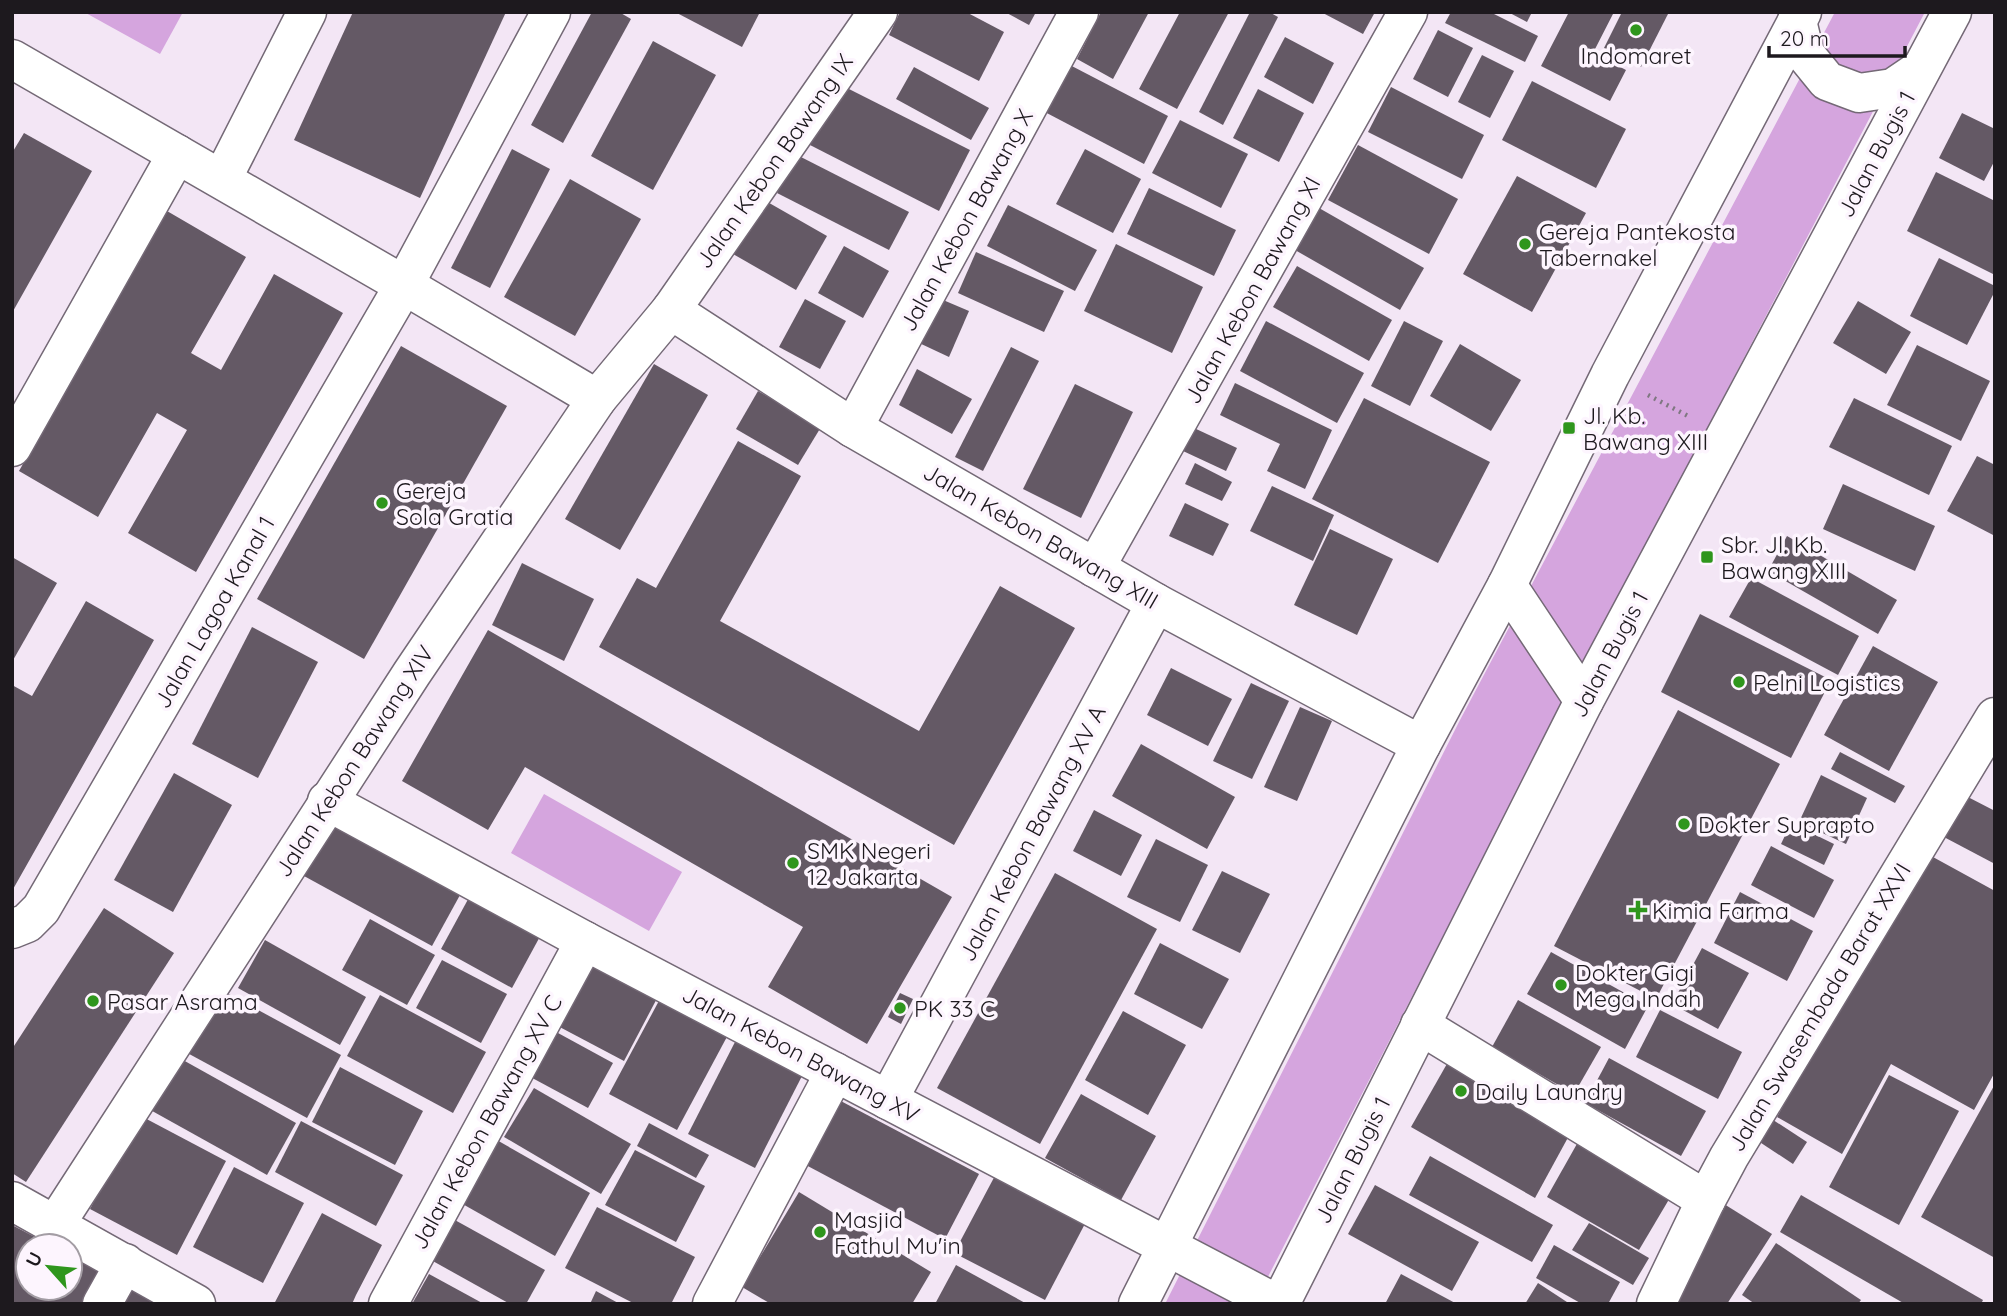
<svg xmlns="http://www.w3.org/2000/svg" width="2007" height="1316" font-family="Quicksand,sans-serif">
<rect width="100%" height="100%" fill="#f3e6f5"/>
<g fill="#d5a5de">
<path d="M 84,12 L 183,12 L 160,54 Z"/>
<path d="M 1835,12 L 1925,12 L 1531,765 L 1254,1304 L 1165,1304 L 1460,720 Z"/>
<path d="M 544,794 L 682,872 L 649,931 L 511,853 Z"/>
</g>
<g fill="#645965">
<path d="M 353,12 L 506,12 L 420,198 L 294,140 Z"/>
<path d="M 592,12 L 619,12 L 631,19 L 563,143 L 531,125 Z"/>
<path d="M 675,12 L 760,12 L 742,47 Z"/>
<path d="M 900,12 L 966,12 L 1004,32 L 979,81 L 889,35 Z"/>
<path d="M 1005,12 L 1036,12 L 1029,25 Z"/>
<path d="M 1101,12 L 1149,12 L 1113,79 L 1077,59 Z"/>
<path d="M 1180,12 L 1229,12 L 1177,109 L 1139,89 Z"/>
<path d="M 1250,12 L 1269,12 L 1278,17 L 1223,125 L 1199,112 Z"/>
<path d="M 1321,12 L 1375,12 L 1363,34 Z"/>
<path d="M 1451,12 L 1490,12 L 1538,36 L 1525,62 L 1445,23 Z"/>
<path d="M 1508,12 L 1532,12 L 1527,22 Z"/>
<path d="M 1569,12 L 1614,12 L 1593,53 L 1626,70 L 1610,101 L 1541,66 Z"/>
<path d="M 1622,12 L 1669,12 L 1641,67 L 1604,48 Z"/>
<path d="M 1438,30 L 1473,48 L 1448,97 L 1413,79 Z"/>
<path d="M 1285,37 L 1334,63 L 1313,104 L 1264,77 Z"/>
<path d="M 653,41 L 716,75 L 653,190 L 591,156 Z"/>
<path d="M 1482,55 L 1514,71 L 1490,118 L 1458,102 Z"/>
<path d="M 1066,63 L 1168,116 L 1144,164 L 1041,110 Z"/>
<path d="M 914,67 L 989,108 L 971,140 L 896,99 Z"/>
<path d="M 1532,81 L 1626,129 L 1596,188 L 1502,140 Z"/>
<path d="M 841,85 L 970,150 L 939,211 L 810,145 Z"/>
<path d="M 1391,87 L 1484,135 L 1462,179 L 1368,132 Z"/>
<path d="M 1258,89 L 1304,113 L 1279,162 L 1233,138 Z"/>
<path d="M 1962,113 L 1995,129 L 1995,160 L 1984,181 L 1939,158 Z"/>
<path d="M 1180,120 L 1248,154 L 1221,208 L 1152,173 Z"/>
<path d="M 24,133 L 92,171 L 12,313 L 12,153 Z"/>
<path d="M 1358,145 L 1458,199 L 1429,254 L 1328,200 Z"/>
<path d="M 512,149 L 550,169 L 490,288 L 451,268 Z"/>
<path d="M 1085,149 L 1141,179 L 1113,233 L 1056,204 Z"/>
<path d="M 797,155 L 909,212 L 889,250 L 777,193 Z"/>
<path d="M 1936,172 L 1995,201 L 1995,275 L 1907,231 Z"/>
<path d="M 1517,176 L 1586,213 L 1532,312 L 1463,274 Z"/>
<path d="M 570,179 L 641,219 L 575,336 L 504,297 Z"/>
<path d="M 1149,188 L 1236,230 L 1214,276 L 1127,234 Z"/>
<path d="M 764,200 L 827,236 L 796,290 L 733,254 Z"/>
<path d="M 1008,205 L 1097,250 L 1075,291 L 987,246 Z"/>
<path d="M 1319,208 L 1424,268 L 1400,310 L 1295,250 Z"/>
<path d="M 167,211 L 246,257 L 191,353 L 221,370 L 274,274 L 343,313 L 196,572 L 128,533 L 187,430 L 157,413 L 98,517 L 19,471 Z"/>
<path d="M 1116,244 L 1203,287 L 1172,353 L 1084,311 Z"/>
<path d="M 844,246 L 889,271 L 863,318 L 818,293 Z"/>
<path d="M 976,252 L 1064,291 L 1044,332 L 958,293 Z"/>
<path d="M 1939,258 L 1995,286 L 1995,291 L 1967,345 L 1910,316 Z"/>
<path d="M 1297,266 L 1392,320 L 1369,361 L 1273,307 Z"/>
<path d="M 936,297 L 969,311 L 949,357 L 917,342 Z"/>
<path d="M 805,299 L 846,321 L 820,369 L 779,347 Z"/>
<path d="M 1858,301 L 1911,332 L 1886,374 L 1833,343 Z"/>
<path d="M 1266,321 L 1364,373 L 1337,423 L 1240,371 Z"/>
<path d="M 1404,321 L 1443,341 L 1410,406 L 1371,386 Z"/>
<path d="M 1460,344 L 1521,380 L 1491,431 L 1430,396 Z"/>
<path d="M 1917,345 L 1990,381 L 1961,441 L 1887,405 Z"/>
<path d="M 401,346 L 507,406 L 364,659 L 257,599 Z"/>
<path d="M 1011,347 L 1039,361 L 983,471 L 955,457 Z"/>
<path d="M 654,364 L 708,395 L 620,550 L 565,519 Z"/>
<path d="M 917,369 L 972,399 L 952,434 L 899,405 Z"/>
<path d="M 1235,383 L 1332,430 L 1305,489 L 1267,471 L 1280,444 L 1220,415 Z"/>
<path d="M 1075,384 L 1133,412 L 1081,518 L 1023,489 Z"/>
<path d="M 758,391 L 821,427 L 798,465 L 736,429 Z"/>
<path d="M 1364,398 L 1490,462 L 1438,563 L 1312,499 Z"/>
<path d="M 1854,398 L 1952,446 L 1929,495 L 1829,447 Z"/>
<path d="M 1194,428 L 1237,448 L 1226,471 L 1183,451 Z"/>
<path d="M 738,441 L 801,476 L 720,621 L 919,731 L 1000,586 L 1075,628 L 954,845 L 599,647 L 637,578 L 656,588 Z"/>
<path d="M 1977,456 L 1995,465 L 1995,536 L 1947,511 Z"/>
<path d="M 1195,463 L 1232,482 L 1222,501 L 1185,484 Z"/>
<path d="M 1843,484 L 1935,526 L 1915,571 L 1823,529 Z"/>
<path d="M 1272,486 L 1334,515 L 1313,561 L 1250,531 Z"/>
<path d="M 1185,503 L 1229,524 L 1213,556 L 1169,536 Z"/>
<path d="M 1330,529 L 1393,559 L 1357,635 L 1294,605 Z"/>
<path d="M 1787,536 L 1897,600 L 1878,634 L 1768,571 Z"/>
<path d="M 12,557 L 57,583 L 12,662 Z"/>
<path d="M 522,563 L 594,599 L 564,661 L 492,625 Z"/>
<path d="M 1751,578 L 1859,636 L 1838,675 L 1729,617 Z"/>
<path d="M 86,601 L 154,640 L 12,891 L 12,685 L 32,696 Z"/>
<path d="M 1700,614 L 1831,680 L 1791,758 L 1661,692 Z"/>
<path d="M 252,627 L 318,662 L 258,778 L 192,744 Z"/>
<path d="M 488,630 L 952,897 L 867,1044 L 768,987 L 803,927 L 525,767 L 488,830 L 402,781 Z"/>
<path d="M 1873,646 L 1938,682 L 1889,771 L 1824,735 Z"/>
<path d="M 1171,668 L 1232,699 L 1208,746 L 1147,715 Z"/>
<path d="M 1251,683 L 1289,701 L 1252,779 L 1213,761 Z"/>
<path d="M 1300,707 L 1332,721 L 1297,801 L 1264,787 Z"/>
<path d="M 1678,710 L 1780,764 L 1656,999 L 1554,946 Z"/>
<path d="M 1141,744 L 1235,797 L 1207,849 L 1112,796 Z"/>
<path d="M 1840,752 L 1905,786 L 1895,803 L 1831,769 Z"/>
<path d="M 174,773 L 232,805 L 173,912 L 114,880 Z"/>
<path d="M 1821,775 L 1867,798 L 1846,844 L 1799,822 Z"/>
<path d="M 1964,795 L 1995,811 L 1995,864 L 1942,836 Z"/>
<path d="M 1094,810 L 1142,835 L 1121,876 L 1073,851 Z"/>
<path d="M 1791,823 L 1834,844 L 1824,865 L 1781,844 Z"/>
<path d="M 331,825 L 460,895 L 432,946 L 304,876 Z"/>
<path d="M 1156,839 L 1208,865 L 1180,922 L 1127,897 Z"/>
<path d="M 1771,846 L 1834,880 L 1814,918 L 1751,885 Z"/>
<path d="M 1922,851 L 1995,891 L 1995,1072 L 1974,1110 L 1891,1064 L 1842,1154 L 1777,1117 Z"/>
<path d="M 1222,871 L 1270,894 L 1240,953 L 1192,930 Z"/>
<path d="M 1055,873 L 1157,929 L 1040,1144 L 937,1088 Z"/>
<path d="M 472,892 L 543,931 L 512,988 L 441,949 Z"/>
<path d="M 1740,892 L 1813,931 L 1787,981 L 1714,943 Z"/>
<path d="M 104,908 L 174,953 L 26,1182 L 12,1173 L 12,1049 Z"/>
<path d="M 370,919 L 435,955 L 407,1005 L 342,970 Z"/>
<path d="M 265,940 L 366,997 L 340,1045 L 238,988 Z"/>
<path d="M 1160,943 L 1229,979 L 1202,1029 L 1134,994 Z"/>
<path d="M 1702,948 L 1749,973 L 1718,1029 L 1672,1004 Z"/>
<path d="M 594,950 L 663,987 L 624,1061 L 554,1024 Z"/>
<path d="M 1551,952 L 1648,1006 L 1625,1049 L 1527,994 Z"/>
<path d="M 442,960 L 507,994 L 481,1043 L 416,1008 Z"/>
<path d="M 214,986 L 341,1055 L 307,1118 L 180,1049 Z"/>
<path d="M 900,993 L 913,999 L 901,1024 L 888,1017 Z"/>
<path d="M 380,995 L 486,1052 L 453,1113 L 347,1056 Z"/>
<path d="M 661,997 L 729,1033 L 677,1130 L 609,1094 Z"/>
<path d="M 1518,1000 L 1601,1047 L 1574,1094 L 1492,1047 Z"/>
<path d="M 1660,1010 L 1742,1052 L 1718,1099 L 1636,1057 Z"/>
<path d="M 1123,1011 L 1186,1045 L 1148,1115 L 1085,1080 Z"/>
<path d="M 547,1027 L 613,1063 L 588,1108 L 523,1073 Z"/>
<path d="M 735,1042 L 802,1076 L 755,1168 L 688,1134 Z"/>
<path d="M 174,1055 L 296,1123 L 267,1175 L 145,1107 Z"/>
<path d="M 1609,1058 L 1706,1111 L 1681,1156 L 1585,1103 Z"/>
<path d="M 1448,1062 L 1571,1132 L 1535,1198 L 1411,1127 Z"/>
<path d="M 340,1067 L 423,1111 L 395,1165 L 312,1122 Z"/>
<path d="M 1889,1075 L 1959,1111 L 1899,1225 L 1829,1187 Z"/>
<path d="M 1995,1084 L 1995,1258 L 1921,1217 Z"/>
<path d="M 534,1088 L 631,1144 L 601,1194 L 504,1137 Z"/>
<path d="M 1081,1094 L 1156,1136 L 1121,1200 L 1045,1158 Z"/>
<path d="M 837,1099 L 979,1174 L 945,1239 L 804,1164 Z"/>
<path d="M 1761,1112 L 1807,1142 L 1793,1164 L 1746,1133 Z"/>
<path d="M 139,1115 L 226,1161 L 177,1255 L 90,1209 Z"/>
<path d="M 301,1121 L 403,1175 L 376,1226 L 275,1172 Z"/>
<path d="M 649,1123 L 709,1155 L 696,1178 L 637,1146 Z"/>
<path d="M 495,1139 L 590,1193 L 555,1256 L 459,1202 Z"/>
<path d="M 1578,1142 L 1671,1196 L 1639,1250 L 1547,1197 Z"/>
<path d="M 635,1150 L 705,1186 L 676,1242 L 605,1205 Z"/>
<path d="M 1430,1156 L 1553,1225 L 1532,1262 L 1409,1195 Z"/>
<path d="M 234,1167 L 304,1203 L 263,1283 L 193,1247 Z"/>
<path d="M 998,1170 L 1088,1218 L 1045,1300 L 954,1253 Z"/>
<path d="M 1375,1185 L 1479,1242 L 1452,1291 L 1348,1234 Z"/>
<path d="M 799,1192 L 931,1272 L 912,1304 L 771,1304 L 742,1287 Z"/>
<path d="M 1801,1195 L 1983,1300 L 1981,1304 L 1905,1304 L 1780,1232 Z"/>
<path d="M 1724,1204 L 1772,1234 L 1727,1304 L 1660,1304 Z"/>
<path d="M 597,1207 L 695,1257 L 671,1304 L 635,1304 L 565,1268 Z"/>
<path d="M 322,1213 L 382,1245 L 356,1295 L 352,1304 L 274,1304 Z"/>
<path d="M 453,1219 L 545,1270 L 526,1304 L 510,1304 L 431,1260 Z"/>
<path d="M 1589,1223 L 1649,1258 L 1633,1285 L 1572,1250 Z"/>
<path d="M 12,1225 L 52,1246 L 28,1246 L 28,1288 L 70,1288 L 70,1256 L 104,1274 L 87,1304 L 12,1304 Z"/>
<path d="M 1776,1243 L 1861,1300 L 1858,1304 L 1755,1304 L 1742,1295 Z"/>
<path d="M 1554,1245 L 1620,1282 L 1608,1304 L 1582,1304 L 1536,1278 Z"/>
<path d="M 956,1265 L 1027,1304 L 935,1304 Z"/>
<path d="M 429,1274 L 484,1304 L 412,1304 Z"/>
<path d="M 1401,1274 L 1457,1304 L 1385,1304 Z"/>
<path d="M 119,1282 L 160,1304 L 107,1304 Z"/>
<path d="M 1538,1283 L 1570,1304 L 1525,1304 Z"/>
<path d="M 596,1291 L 620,1304 L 590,1304 Z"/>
</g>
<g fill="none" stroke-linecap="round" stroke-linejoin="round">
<g stroke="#746976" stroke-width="41">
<g id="minor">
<path d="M 1797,21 L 1805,54 L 1827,81 L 1859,93 L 1893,88 L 1921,69"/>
<path d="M 12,59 L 404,285 L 597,399"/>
<path d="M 222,179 L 307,12"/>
<path d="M 671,310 L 853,428 L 1156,603 L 1421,745"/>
<path d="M 853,428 L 1079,12"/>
<path d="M 12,447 L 177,154"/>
<path d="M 1095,568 L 1408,12"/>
<path d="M 1507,585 L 1584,701"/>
<path d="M 327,801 L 585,941 L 1277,1304"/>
<path d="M 12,929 L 27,923 L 41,909 L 404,285 L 551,12"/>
<path d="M 1420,1025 L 1706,1200"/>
<path d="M 888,1100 L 1156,603"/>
<path d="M 12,1201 L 196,1304"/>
<path d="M 55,1225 L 412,673 L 597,399 L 671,310 L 878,12"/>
<path d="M 102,1304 L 125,1263"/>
<path d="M 388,1304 L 585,941"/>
<path d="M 712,1304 L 835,1072"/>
<path d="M 1138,1304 L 1421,745 L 1507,585 L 1610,375 L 1802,12"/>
<path d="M 1280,1304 L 1584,701 L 1952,12"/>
<path d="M 1656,1304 L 1706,1200 L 1729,1157 L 1995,717"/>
</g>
</g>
<path stroke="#7f7781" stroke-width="4.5" stroke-dasharray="2 5" stroke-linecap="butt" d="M 1648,395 L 1690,417"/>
<use href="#minor" stroke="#fff" stroke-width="38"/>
</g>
<g fill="#2f961d" stroke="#fdf5fe" stroke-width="2.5">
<circle cx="1636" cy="30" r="7"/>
<circle cx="1525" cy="244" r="7"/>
<rect x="1562" y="421" width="14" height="14" rx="3.5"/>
<circle cx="382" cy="503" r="7"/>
<rect x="1700" y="550" width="14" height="14" rx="3.5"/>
<circle cx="1739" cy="682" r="7"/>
<circle cx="1684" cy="824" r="7"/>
<circle cx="793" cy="863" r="7"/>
<path d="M1634.5 899.5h7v7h7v7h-7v7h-7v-7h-7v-7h7z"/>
<circle cx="1561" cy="985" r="7"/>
<circle cx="93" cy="1001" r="7"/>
<circle cx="900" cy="1008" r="7"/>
<circle cx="1461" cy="1091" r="7"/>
<circle cx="820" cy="1232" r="7"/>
</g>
<g text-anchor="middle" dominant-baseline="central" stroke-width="7" stroke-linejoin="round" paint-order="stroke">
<g font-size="23" fill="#1d191e" stroke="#fdf5fe" text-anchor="start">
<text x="1636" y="55" text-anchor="middle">Indomaret</text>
<text x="1539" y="231">Gereja Pantekosta<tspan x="1539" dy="26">Tabernakel</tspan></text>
<text x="1583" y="415">Jl. Kb.<tspan x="1583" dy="26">Bawang XIII</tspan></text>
<text x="396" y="490">Gereja<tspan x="396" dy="26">Sola Gratia</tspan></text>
<text x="1721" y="544">Sbr. Jl. Kb.<tspan x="1721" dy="26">Bawang XIII</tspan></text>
<text x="1753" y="682">Pelni Logistics</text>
<text x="1698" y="824">Dokter Suprapto</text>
<text x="807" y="850">SMK Negeri<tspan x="807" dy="26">12 Jakarta</tspan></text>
<text x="1652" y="910">Kimia Farma</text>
<text x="1575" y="972">Dokter Gigi<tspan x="1575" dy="26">Mega Indah</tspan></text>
<text x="107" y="1001">Pasar Asrama</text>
<text x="914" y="1008">PK 33 C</text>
<text x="1475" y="1091">Daily Laundry</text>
<text x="834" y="1219">Masjid<tspan x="834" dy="26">Fathul Mu'in</tspan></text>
</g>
<g font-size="23" fill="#1d191e" stroke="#fdf5fe">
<text transform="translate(1876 154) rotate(-62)">Jalan Bugis 1</text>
<text transform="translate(774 161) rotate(-55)">Jalan Kebon Bawang IX</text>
<text transform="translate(966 220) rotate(-61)">Jalan Kebon Bawang X</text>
<text transform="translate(1252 290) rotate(-61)">Jalan Kebon Bawang XI</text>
<text transform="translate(1041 536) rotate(30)">Jalan Kebon Bawang XIII</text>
<text transform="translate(214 612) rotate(-60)">Jalan Lagoa Kanal 1</text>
<text transform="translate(1609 654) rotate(-62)">Jalan Bugis 1</text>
<text transform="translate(354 761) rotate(-57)">Jalan Kebon Bawang XIV</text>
<text transform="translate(1032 833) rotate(-62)">Jalan Kebon Bawang XV A</text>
<text transform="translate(1819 1007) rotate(-59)">Jalan Swasembada Barat XXVI</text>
<text transform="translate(801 1054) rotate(28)">Jalan Kebon Bawang XV</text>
<text transform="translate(486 1122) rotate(-61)">Jalan Kebon Bawang XV C</text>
<text transform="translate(1352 1160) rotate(-63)">Jalan Bugis 1</text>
</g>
</g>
<rect width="2007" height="1316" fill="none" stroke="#1d191e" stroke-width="28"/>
<g transform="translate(49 1267) rotate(297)"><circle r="33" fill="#fdf5fe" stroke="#a39da4" stroke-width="2"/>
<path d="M0-5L12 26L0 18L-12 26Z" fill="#2f961d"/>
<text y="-10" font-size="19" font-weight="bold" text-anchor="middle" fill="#1d191e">U</text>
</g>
<path d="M1769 46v10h136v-10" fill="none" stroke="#1d191e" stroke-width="3.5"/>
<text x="1780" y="46" font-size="21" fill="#1d191e" stroke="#fdf5fe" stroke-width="5" paint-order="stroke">20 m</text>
</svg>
